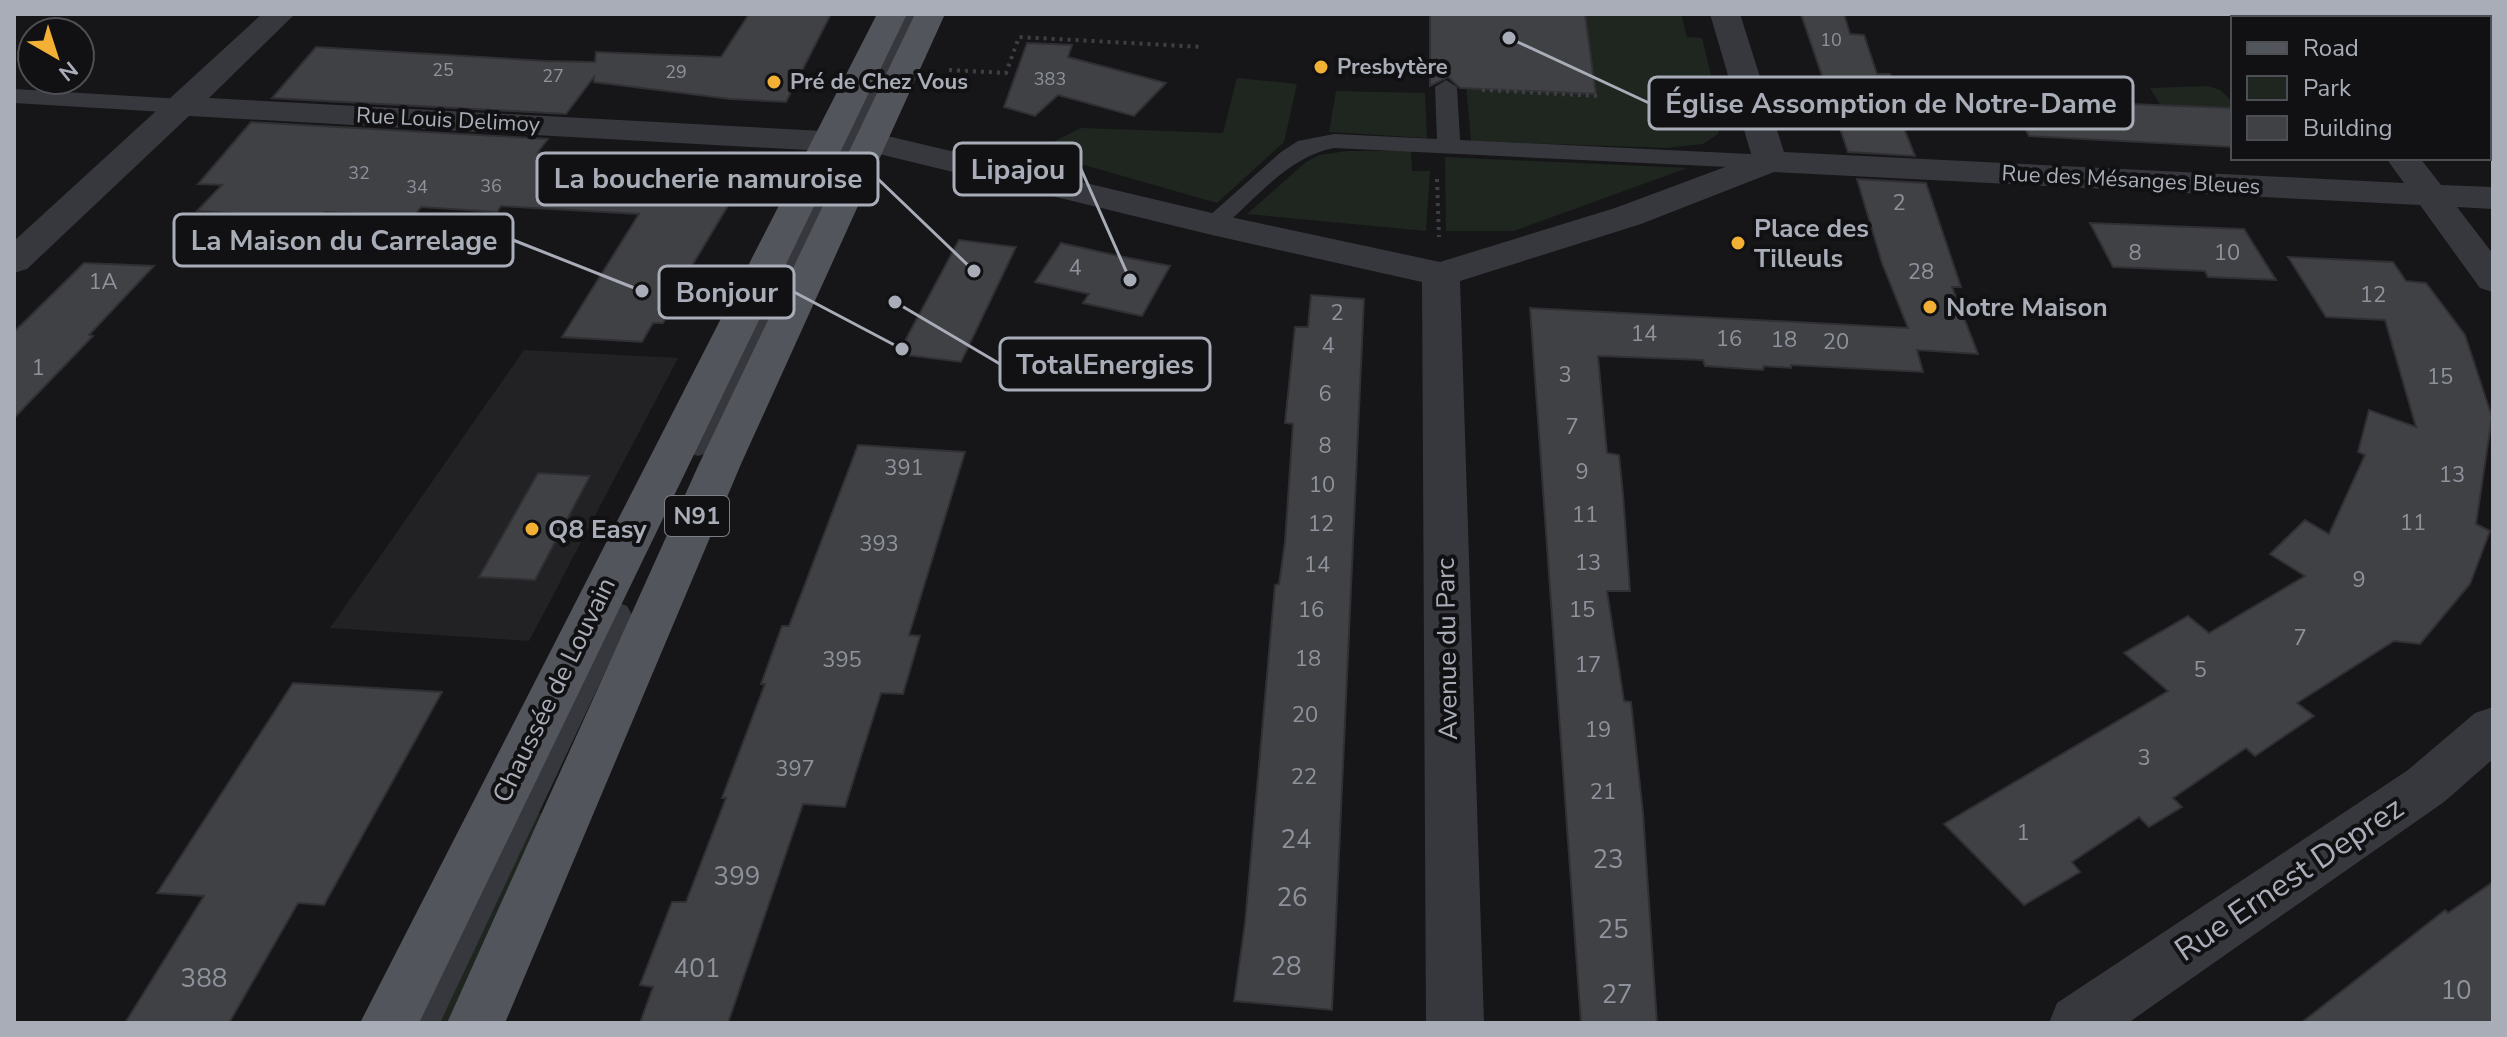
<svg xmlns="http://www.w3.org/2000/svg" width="2507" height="1037" font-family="'Nunito Sans',sans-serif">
<rect width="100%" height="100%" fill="#161618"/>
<path fill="#222225" d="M 524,350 L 678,358 L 529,641 L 330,628 Z"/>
<g fill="#1e261f">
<path d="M 1584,14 L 1681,14 L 1687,37 L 1702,38 L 1722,120 L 1718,134 L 1703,144 L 1666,148 L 1471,141 L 1466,83 Z"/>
<path d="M 1237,78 L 1297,84 L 1284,142 L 1217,203 L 1035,151 L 1081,128 L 1223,133 Z"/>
<path d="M 2208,86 L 2220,90 L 2233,102 L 2233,107 L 2223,107 L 2231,122 L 2166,114 L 2150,88 Z"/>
<path d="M 1336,91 L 1425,93 L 1427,138 L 1329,132 Z"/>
<path d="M 1347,151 L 1411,151 L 1412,171 L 1430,171 L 1426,231 L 1247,214 L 1306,162 L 1319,155 Z"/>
<path d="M 1445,157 L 1687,168 L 1514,231 L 1446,231 Z"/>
<path d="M 536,813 L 551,813 L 459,1023 L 437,1023 Z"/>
</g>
<g fill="#404145" stroke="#303034" stroke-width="2">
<path d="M 749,14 L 831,14 L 786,102 L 730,99 L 594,82 L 594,77 L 566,114 L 272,98 L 316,47 L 546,61 L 595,62 L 596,52 L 721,57 Z"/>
<path d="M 1430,14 L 1585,14 L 1596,94 L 1460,88 L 1448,77 L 1430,86 Z"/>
<path d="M 1801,14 L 1844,14 L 1850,34 L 1864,35 L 1877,74 L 1890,74 L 1907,121 L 1901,121 L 1915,156 L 1848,152 Z"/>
<path d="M 1027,43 L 1072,45 L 1068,57 L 1166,83 L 1134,116 L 1058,95 L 1035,116 L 1004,107 Z"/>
<path d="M 2002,82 L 2095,86 L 2104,103 L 2233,108 L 2233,147 L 2029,136 Z"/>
<path d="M 251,122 L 548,139 L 538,152 L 600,166 L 744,179 L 690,269 L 693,270 L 663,323 L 653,323 L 642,342 L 562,337 L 639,214 L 501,206 L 497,212 L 421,207 L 414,216 L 325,212 L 319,219 L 197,211 L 222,185 L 198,184 Z"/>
<path d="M 1857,179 L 1926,183 L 1961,287 L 1952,287 L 1978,354 L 1917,350 L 1923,372 L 1791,365 L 1791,368 L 1764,366 L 1763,370 L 1705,366 L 1703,360 L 1598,356 L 1607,453 L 1619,455 L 1623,494 L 1630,591 L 1607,591 L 1624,701 L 1631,702 L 1643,813 L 1657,1023 L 1581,1023 L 1530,308 L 1908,328 L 1882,263 Z"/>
<path d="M 2090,223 L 2244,229 L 2276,280 L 2208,277 L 2205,271 L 2113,267 Z"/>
<path d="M 959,240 L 1016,247 L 961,362 L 898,354 Z"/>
<path d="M 1061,243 L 1114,255 L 1170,266 L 1142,316 L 1083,303 L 1089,294 L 1035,282 Z"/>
<path d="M 2288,257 L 2393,262 L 2406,281 L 2426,283 L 2465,335 L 2492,417 L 2476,524 L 2490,531 L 2470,584 L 2420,644 L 2394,641 L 2297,703 L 2314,716 L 2255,756 L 2246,748 L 2173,798 L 2182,807 L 2149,827 L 2139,817 L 2072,862 L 2080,872 L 2024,905 L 1944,824 L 2168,691 L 2124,653 L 2188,616 L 2209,633 L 2305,576 L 2270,554 L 2305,520 L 2329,534 L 2365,455 L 2358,452 L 2369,410 L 2416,427 L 2385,320 L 2326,317 Z"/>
<path d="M 84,263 L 154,266 L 89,335 L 93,336 L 14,418 L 14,332 Z"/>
<path d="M 1311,295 L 1364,299 L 1332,1010 L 1234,1001 L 1245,923 L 1275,585 L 1279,584 L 1285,542 L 1293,424 L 1285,423 L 1295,327 L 1308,327 Z"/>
<path d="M 858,445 L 965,452 L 909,635 L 920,636 L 903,694 L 881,693 L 845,807 L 803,804 L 728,1023 L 640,1023 L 653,987 L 640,985 L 672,902 L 686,902 L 726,798 L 722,798 L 765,684 L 761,684 L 782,626 L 789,626 Z"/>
<path d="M 538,473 L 590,476 L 535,580 L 479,577 Z"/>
<path d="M 293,683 L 442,692 L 324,905 L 298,903 L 229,1023 L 125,1023 L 204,896 L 157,893 Z"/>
<path d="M 2493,882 L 2493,1023 L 2301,1023 L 2445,910 L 2448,913 Z"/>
</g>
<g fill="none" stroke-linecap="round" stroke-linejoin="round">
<g stroke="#3d3f44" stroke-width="4" stroke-dasharray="3 5" stroke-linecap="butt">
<path d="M 949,70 L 1006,73 L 1019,37 L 1203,47"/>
<path d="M 1482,90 L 1598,96"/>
<path d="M 1437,179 L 1439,237"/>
</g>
<g fill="#37383d" fill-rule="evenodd">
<path d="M 901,14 L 921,14 L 712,446 L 708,453 L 698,456 L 688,453 L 684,446 Z"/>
<path d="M 1446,80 L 1457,87 L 1460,140 L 1770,155 L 1778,157 L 1782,162 L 1778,167 L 1770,169 L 1334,148 C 1289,156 1254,200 1221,229 L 1203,229 L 1200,224 L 1281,152 L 1298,141 L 1334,134 L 1437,139 L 1435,87 Z"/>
<path d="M 14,89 L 182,99 L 193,106 L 182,113 L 14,103 Z"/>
<path d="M 616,602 L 627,606 L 632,615 L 440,1023 L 399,1023 L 600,615 L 605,606 Z"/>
</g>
<g fill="#37383d" fill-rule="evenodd">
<path d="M 262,14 L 295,14 L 209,98 L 879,134 L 1212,213 L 1440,262 L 1615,208 L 1752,157 L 1710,14 L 1740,14 L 1784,152 L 2404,183 L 2386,158 L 2420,158 L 2441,185 L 2493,187 L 2493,209 L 2457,207 L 2493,254 L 2493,292 L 2480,288 L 2420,205 L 1774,172 L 1641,224 L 1460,281 L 1484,1023 L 1426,1023 L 1422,282 L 1212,235 L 879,154 L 189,116 L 27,269 L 14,273 L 14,241 Z"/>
<path d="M 2275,14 L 2305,14 L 2308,18 L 2278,18 Z"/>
<path d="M 2493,707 L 2493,759 L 2444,802 L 2128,1023 L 2049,1023 L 2057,1003 L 2408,770 L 2475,713 Z"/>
</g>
<g fill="#53555c" fill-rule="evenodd">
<path d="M 877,14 L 907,14 L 419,1023 L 360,1023 Z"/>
<path d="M 915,14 L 945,14 L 741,464 L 505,1023 L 447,1023 L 699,464 Z"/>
</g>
</g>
<g fill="#f2b134" stroke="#111113" stroke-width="3">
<circle cx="1321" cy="67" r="8"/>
<circle cx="774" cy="82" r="8"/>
<circle cx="1738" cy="243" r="8"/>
<circle cx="1930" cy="307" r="8"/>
<circle cx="532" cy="529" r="8"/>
</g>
<g text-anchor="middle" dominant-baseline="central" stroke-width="8" stroke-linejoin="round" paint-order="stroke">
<g font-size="18" fill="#8e929b">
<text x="1831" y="40">10</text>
<text x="443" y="70">25</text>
<text x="676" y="72">29</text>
<text x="553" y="76">27</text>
<text x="1050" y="79">383</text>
<text x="359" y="173">32</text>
<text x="491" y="186">36</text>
<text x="417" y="187">34</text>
</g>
<g font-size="22" font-weight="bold" fill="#a8adb8" stroke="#111113" text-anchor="start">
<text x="1337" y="67">Presbytère</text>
<text x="790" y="82">Pré de Chez Vous</text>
</g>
<g font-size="22" fill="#a8adb8" stroke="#111113">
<text transform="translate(448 120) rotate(3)">Rue Louis Delimoy</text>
<text transform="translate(2131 180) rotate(3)">Rue des Mésanges Bleues</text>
</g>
<g font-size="22" fill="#8e929b">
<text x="1899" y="203">2</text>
<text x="2135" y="253">8</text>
<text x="2227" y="253">10</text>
<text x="1075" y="268">4</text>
<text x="1921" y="272">28</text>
<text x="103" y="282">1A</text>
<text x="2373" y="295">12</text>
<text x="1337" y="313">2</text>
<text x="1644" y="334">14</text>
<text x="1729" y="339">16</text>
<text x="1784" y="340">18</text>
<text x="1836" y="342">20</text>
<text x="1328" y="346">4</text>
<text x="38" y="368">1</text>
<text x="1565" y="375">3</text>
<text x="2440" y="377">15</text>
<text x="1325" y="394">6</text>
<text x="1572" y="427">7</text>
<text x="1325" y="446">8</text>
<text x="904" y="468">391</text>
<text x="1582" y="472">9</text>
<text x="2452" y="475">13</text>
<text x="1322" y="485">10</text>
<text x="1585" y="515">11</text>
<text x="2413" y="523">11</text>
<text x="1321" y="524">12</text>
<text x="879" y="544">393</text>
<text x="1588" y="563">13</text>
<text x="1317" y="565">14</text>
<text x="2359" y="580">9</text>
<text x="1311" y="610">16</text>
<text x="1582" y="610">15</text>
<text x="2300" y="638">7</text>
<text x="1308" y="659">18</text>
<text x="842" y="660">395</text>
<text x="1588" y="665">17</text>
<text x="2200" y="670">5</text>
<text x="1305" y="715">20</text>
<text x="1598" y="730">19</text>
<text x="2144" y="758">3</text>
<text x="795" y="769">397</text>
<text x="1304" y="777">22</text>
<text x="1603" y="792">21</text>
<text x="2023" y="833">1</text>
</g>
<rect fill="#111113" stroke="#7b7e86" stroke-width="2" x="665" y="496" width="64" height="40" rx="6"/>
<g font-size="24" font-weight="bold" fill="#a8adb8">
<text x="697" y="516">N91</text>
</g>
<g font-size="26" font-weight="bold" fill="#a8adb8" stroke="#111113" text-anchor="start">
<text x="1754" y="228">Place des<tspan x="1754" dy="30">Tilleuls</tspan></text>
<text x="1946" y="307">Notre Maison</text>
<text x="548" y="529">Q8 Easy</text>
</g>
<g font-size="26" fill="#a8adb8" stroke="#111113">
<text transform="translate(1447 649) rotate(-91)">Avenue du Parc</text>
<text transform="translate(554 690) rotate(-64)">Chaussée de Louvain</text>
</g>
<g font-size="26" fill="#8e929b">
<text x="1296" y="839">24</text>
<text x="1608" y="859">23</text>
<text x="737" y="876">399</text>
<text x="1292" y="897">26</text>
<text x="1613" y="929">25</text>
<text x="1286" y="966">28</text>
<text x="697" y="968">401</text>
<text x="204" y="978">388</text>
<text x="2456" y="990">10</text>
<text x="1617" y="994">27</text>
</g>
<g font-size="32" fill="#a8adb8" stroke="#111113">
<text transform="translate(2289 879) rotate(-34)">Rue Ernest Deprez</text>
</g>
</g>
<path fill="none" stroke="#a8adb8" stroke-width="3" d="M1509 38L1649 103M1130 280L1081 169M974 271L878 179M642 291L513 240M902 349L794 292M895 302L1000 364"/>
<g fill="#a8adb8" stroke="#111113" stroke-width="3">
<circle cx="1509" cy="38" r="8"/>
<circle cx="1130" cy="280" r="8"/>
<circle cx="974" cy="271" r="8"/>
<circle cx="642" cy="291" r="8"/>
<circle cx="902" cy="349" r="8"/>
<circle cx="895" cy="302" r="8"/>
</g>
<g fill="#111113" stroke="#a8adb8" stroke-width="3">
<rect x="1649" y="77" width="484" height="52" rx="8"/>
<rect x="954" y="143" width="127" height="52" rx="8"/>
<rect x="537" y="153" width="341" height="52" rx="8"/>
<rect x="174" y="214" width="339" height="52" rx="8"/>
<rect x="659" y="266" width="135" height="52" rx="8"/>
<rect x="1000" y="338" width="210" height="52" rx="8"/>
</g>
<g font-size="28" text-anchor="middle" font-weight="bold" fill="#a8adb8">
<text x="1891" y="113">Église Assomption de Notre-Dame</text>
<text x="1018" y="179">Lipajou</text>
<text x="708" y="188">La boucherie namuroise</text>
<text x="344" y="250">La Maison du Carrelage</text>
<text x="727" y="302">Bonjour</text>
<text x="1105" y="374">TotalEnergies</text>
</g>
<rect width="2507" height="1037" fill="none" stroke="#a8adb8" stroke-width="32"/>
<rect x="2231" y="16" width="260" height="144" fill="#111113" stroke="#4d4f55" stroke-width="2"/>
<rect x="2247" y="42" width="40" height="12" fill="#53555c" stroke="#4d4f55" stroke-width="2"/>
<text x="2303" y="56" font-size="24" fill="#a8adb8">Road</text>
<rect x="2247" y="76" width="40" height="24" fill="#1e261f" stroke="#4d4f55" stroke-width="2"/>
<text x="2303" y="96" font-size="24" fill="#a8adb8">Park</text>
<rect x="2247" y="116" width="40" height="24" fill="#404145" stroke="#4d4f55" stroke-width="2"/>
<text x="2303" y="136" font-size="24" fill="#a8adb8">Building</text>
<g transform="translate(56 56) rotate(141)"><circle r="38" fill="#111113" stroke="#4d4f55" stroke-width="2"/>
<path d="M0-6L14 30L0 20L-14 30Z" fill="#f2b134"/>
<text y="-12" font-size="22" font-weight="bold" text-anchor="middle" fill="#a8adb8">N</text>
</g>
</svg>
